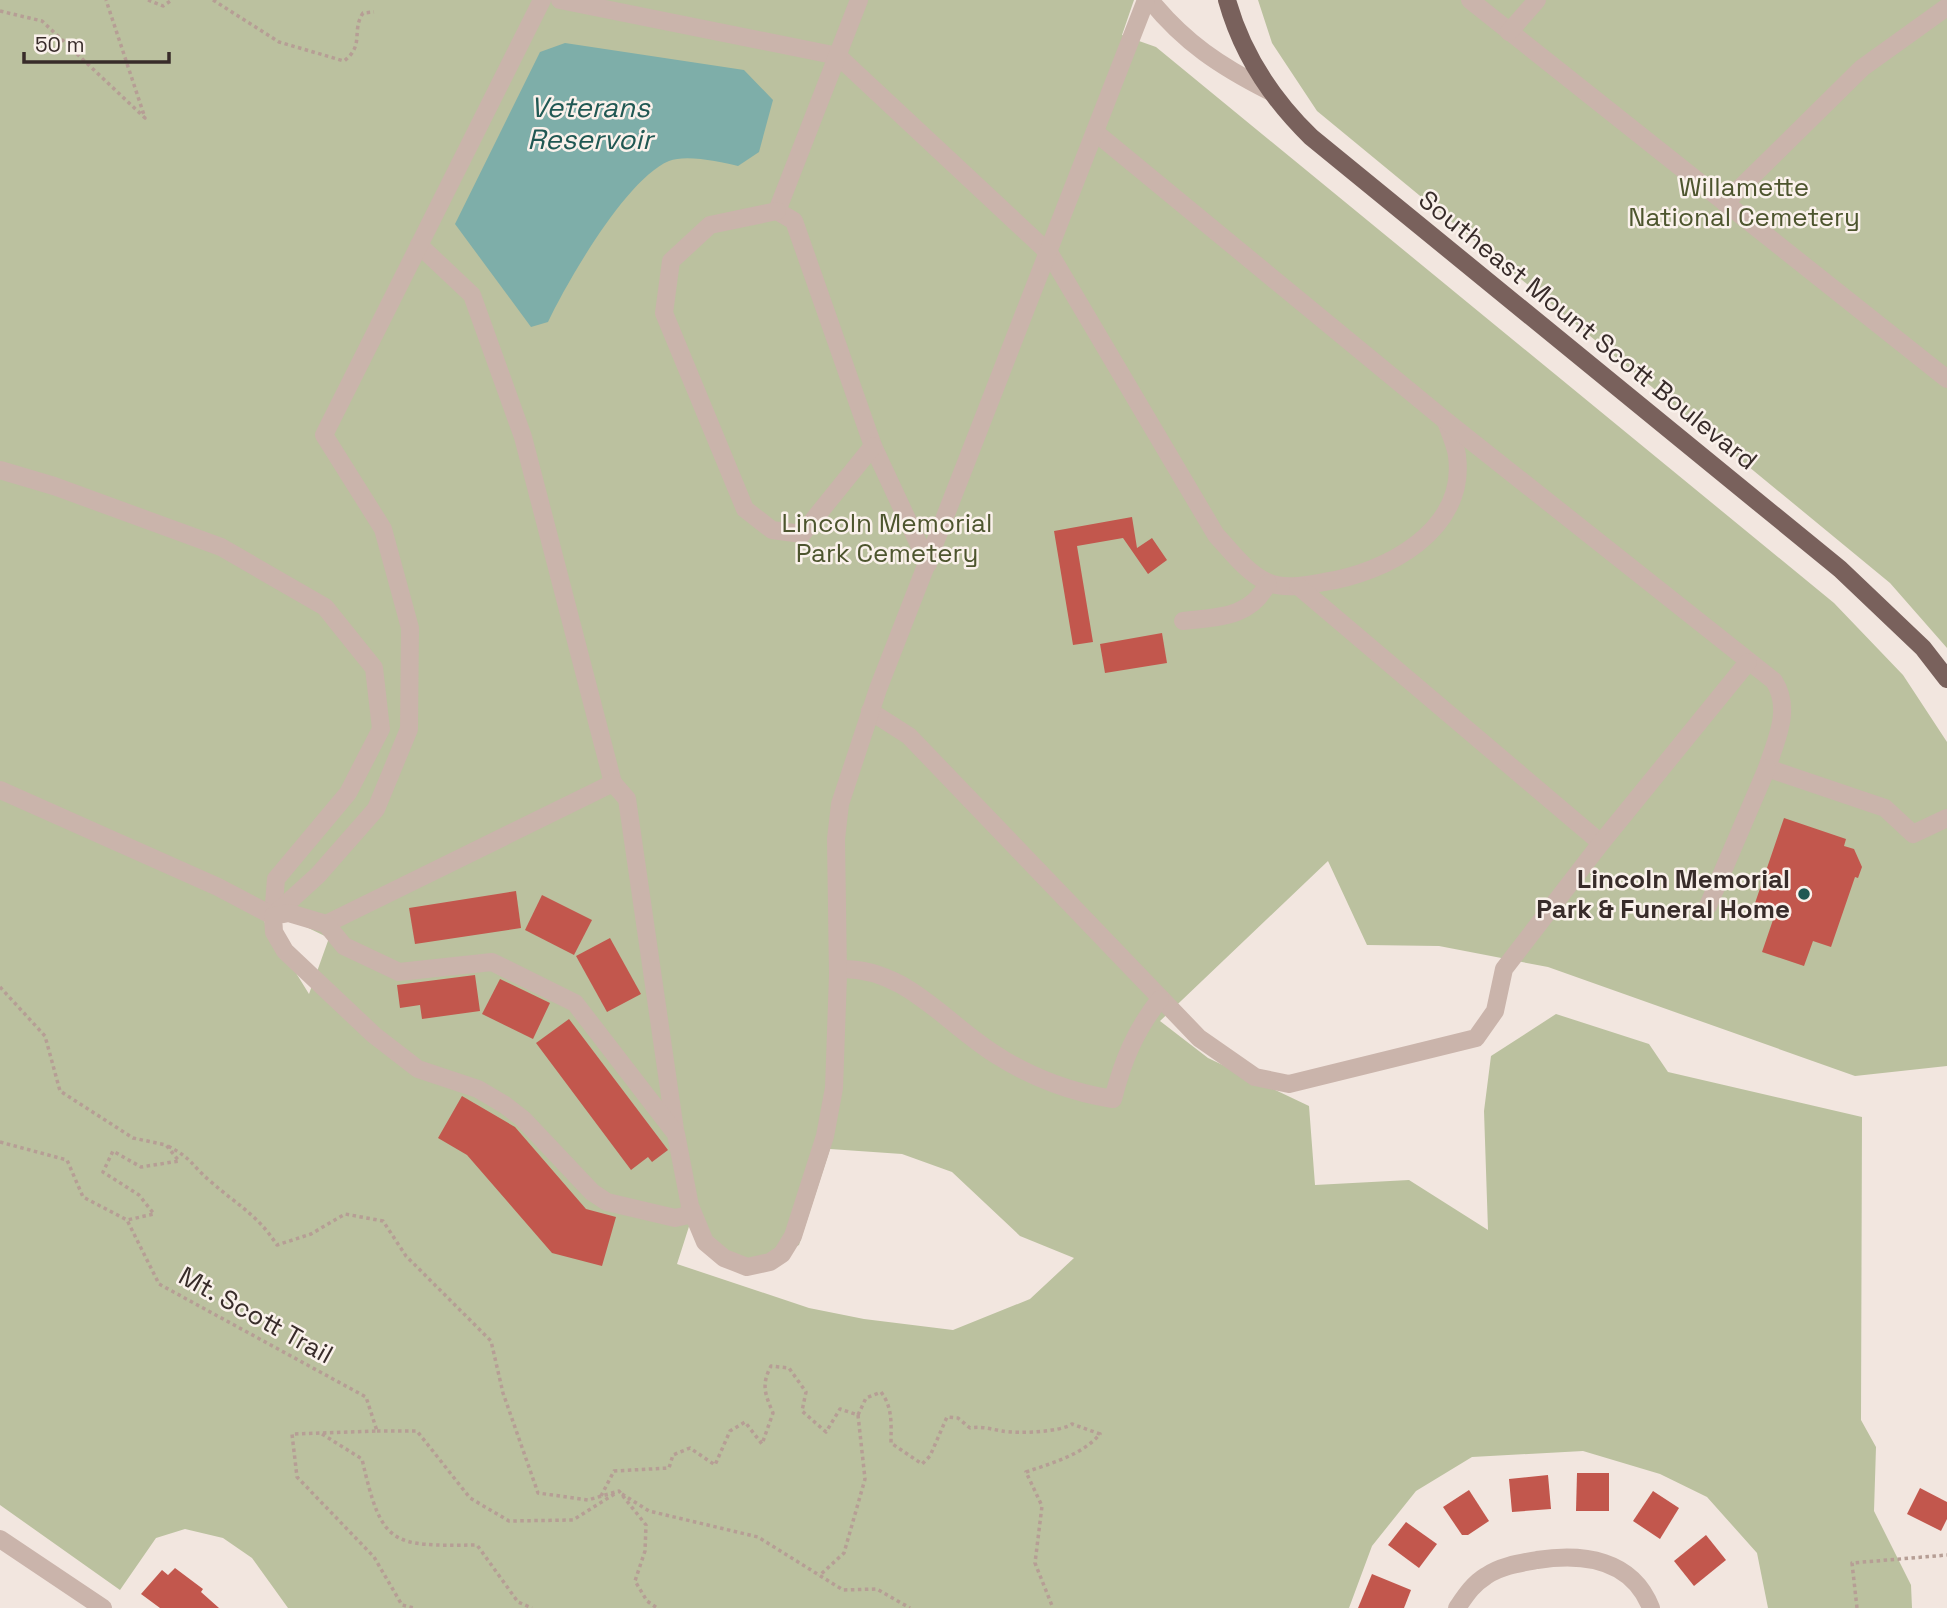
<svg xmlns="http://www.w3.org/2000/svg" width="1947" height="1608" font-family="'Space Grotesk',sans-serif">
<rect width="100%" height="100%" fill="#f2e6df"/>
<g fill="#bbc19f" fill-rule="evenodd">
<path d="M 0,0 L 1134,0 L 1122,35 L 1156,47 L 1834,603 L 1903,675 L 1947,742 L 1947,1066 L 1855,1076 L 1548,967 L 1439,946 L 1367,945 L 1328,861 L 1160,1021 L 1208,1058 L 1309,1106 L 1315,1185 L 1409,1180 L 1488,1230 L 1484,1111 L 1491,1056 L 1556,1014 L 1649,1044 L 1668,1072 L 1862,1117 L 1861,1420 L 1876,1447 L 1874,1511 L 1911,1585 L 1912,1608 L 1768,1608 L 1757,1553 L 1707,1497 L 1660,1474 L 1583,1451 L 1472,1457 L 1416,1491 L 1372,1546 L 1349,1608 L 288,1608 L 252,1558 L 223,1538 L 185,1529 L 156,1538 L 120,1590 L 0,1505 ZM 271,910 L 329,938 L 309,994 L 262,918 ZM 830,1149 L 902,1154 L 952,1172 L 1020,1236 L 1074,1258 L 1030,1299 L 953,1330 L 864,1319 L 809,1308 L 677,1264 L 693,1214 L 709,1253 L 749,1271 L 799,1245 Z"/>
<path d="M 1258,0 L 1947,0 L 1947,648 L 1890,583 L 1317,111 L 1272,43 Z"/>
</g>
<path fill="#7eaea9" d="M 565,43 L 744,70 L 773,100 L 759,152 L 738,166 C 721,162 686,154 669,161 C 627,178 568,280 548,322 L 531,327 L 455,224 L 540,52 Z"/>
<g fill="#c2574d">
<path d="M 1132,517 L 1137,548 L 1152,538 L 1167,560 L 1148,574 L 1123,538 L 1077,546 L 1093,642 L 1073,645 L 1054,531 Z"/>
<path d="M 1162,633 L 1167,663 L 1105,673 L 1100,644 Z"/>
<path d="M 1784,818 L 1846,839 L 1844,846 L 1854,849 L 1862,867 L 1858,878 L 1855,877 L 1831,947 L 1813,941 L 1804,966 L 1762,952 L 1774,917 L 1753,909 Z"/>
<path d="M 516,891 L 521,928 L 415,944 L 409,908 Z"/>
<path d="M 542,895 L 592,920 L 574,955 L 525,930 Z"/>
<path d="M 610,938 L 641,994 L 607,1012 L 576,956 Z"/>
<path d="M 475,975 L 480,1011 L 422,1019 L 420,1005 L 400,1008 L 397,985 Z"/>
<path d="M 500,979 L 550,1003 L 533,1039 L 482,1014 Z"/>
<path d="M 569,1019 L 668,1150 L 652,1162 L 648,1157 L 631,1170 L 536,1043 Z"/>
<path d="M 462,1096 L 515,1127 L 586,1209 L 616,1217 L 602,1266 L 552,1253 L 467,1155 L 438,1138 Z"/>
<path d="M 1577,1473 L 1609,1473 L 1609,1511 L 1576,1511 Z"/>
<path d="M 1548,1475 L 1551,1509 L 1512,1512 L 1509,1479 Z"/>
<path d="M 1920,1488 L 1947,1502 L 1947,1519 L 1941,1531 L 1907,1514 Z"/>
<path d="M 1469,1490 L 1489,1521 L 1468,1535 L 1462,1535 L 1443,1507 Z"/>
<path d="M 1653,1491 L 1679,1508 L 1660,1539 L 1633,1521 Z"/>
<path d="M 1406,1522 L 1437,1544 L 1419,1568 L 1388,1545 Z"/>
<path d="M 1706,1535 L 1726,1560 L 1694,1586 L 1674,1561 Z"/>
<path d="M 175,1568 L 203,1589 L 201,1592 L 219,1608 L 160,1608 L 141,1594 L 162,1570 L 168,1575 Z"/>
<path d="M 1372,1574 L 1411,1590 L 1404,1608 L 1358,1608 Z"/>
</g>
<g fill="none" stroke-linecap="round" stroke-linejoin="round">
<g stroke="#b69e95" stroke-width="3.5" stroke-dasharray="3.5 3.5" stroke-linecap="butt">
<path d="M 148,0 L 163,6 L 172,0"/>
<path d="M 213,0 L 279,42 L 344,61 C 365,45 351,31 363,13 L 374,12"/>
<path d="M 0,11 L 42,21 L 145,118 L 106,0"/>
<path d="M 0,987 L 45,1036 L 60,1091 L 133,1138 L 166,1145 L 179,1161 L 141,1167 L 113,1151 L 103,1172 L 139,1195 L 154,1214 L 127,1220 L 159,1284 L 366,1397 L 377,1431 L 292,1434 L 297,1477 L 374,1557 L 402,1605 L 414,1608"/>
<path d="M 0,1142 L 67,1160 L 83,1197 L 127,1220"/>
<path d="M 168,1146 C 193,1159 191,1165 210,1181 C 237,1205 257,1214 277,1245 L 311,1234 L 345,1214 L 383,1221 L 406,1256 L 491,1341 L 503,1393 L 538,1493 L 588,1500 L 619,1491 L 646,1525 L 645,1551 L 635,1581 L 647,1601 L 657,1608"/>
<path d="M 858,1415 L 866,1398 L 881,1392 C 893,1408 891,1424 891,1443 L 922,1464 L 930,1456 L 947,1417 L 958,1418 L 970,1428 C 982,1426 990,1429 1002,1431 C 1017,1434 1061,1432 1072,1424 L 1100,1434 C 1082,1455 1052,1463 1026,1472 L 1042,1506 L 1035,1563 L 1053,1608"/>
<path d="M 377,1431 L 417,1431 L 470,1498 L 509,1521 L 573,1520 L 616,1493"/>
<path d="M 322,1434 L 362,1459 C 382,1547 391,1546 477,1545 L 518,1602 L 532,1608"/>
<path d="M 622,1494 L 649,1511 L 758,1537 L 843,1590 L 877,1589 L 910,1608"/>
<path d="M 601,1496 L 614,1471 L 669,1468 L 673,1455 L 690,1448 L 715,1465 L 730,1431 L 745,1422 L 762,1444 L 773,1413 C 765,1394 761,1385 771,1366 L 789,1368 L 806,1392 L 802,1411 L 826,1432 L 840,1409 L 858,1415 L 865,1479 L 844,1553 L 819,1576"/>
<path d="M 1857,1608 L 1852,1563 L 1947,1555"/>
</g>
<g stroke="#cab4ab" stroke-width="18">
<path d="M 560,0 L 838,56 L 1050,254 L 1216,535 C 1231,551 1246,572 1267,582 C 1283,590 1307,585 1324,582 C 1386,573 1467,530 1457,456 C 1456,445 1449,432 1446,421"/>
<path d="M 859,0 L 777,211 L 794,221 L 873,446 L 928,564"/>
<path d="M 1150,0 C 1185,43 1220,66 1269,91"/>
<path d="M 1470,0 L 1947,379"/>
<path d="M 1509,32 L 1537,0"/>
<path d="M 1095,132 L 1446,421 L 1774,681 C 1792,709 1776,740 1767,768 L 1885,808 L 1913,834 L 1947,818"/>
<path d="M 1725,203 L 1862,68 L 1947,7"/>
<path d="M 777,211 L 710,225 L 671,261 L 664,313 L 745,509 L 772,530 L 802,534 L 873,446"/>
<path d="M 419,245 L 472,295 L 523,437 L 613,783"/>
<path d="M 0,470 L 54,486 L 221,547 L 325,607 L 374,668 L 381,729 L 348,793 L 276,879 L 273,916"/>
<path d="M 1298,586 L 1601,843"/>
<path d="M 1183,621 C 1218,617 1251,618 1268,583"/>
<path d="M 870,711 L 909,736 L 1199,1038 L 1255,1077 L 1289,1084 L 1476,1038 L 1495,1011 L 1504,969 L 1601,843 L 1748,662"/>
<path d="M 0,790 L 218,887 L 273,916"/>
<path d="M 1708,906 L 1767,768"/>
<path d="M 273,916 L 318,875 L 376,809 L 409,729 L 410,628 L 383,529 L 324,435 L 542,0"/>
<path d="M 326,924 L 613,783 L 627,799 L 675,1130"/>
<path d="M 838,969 C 906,966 945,1024 998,1056 C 1032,1078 1074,1093 1113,1099 C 1123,1060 1135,1031 1160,999"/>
<path d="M 693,1214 L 675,1218 L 607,1202 L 592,1192 L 523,1119 L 505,1105 L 478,1089 L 418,1069 L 374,1035 L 285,951 L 274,932 L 273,916 L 289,913 L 326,924 L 344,946 L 399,972 L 492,962 L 575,1003 L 676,1134 L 690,1206 L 705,1242 L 724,1258 L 747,1267 L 770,1262 L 782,1254 L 793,1236 L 825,1136 L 834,1088 L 838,975 L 836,839 L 840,804 L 878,689 L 1146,0"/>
<path d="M 0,1539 L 103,1608"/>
<path d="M 1457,1608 C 1466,1595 1473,1584 1486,1576 C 1500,1566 1520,1563 1537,1560 C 1583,1553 1632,1559 1651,1608"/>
</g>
<path stroke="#79615c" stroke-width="18" d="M 1227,0 C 1242,54 1272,99 1311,137 L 1840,569 L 1923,648 L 1947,679"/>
</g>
<circle fill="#205853" stroke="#faf1eb" stroke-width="2.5" cx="1804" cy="894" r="7"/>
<g text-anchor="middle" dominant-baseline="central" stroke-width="5" stroke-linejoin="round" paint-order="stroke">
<g font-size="26" fill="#4d552e" stroke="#faf1eb">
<text x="1744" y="187">Willamette<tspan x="1744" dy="30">National Cemetery</tspan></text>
<text x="887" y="523">Lincoln Memorial<tspan x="887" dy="30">Park Cemetery</tspan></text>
</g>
<g font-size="26" fill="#382c2a" stroke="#faf1eb">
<text transform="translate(1588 330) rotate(39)">Southeast Mount Scott Boulevard</text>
<text transform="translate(256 1315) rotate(29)">Mt. Scott Trail</text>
</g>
<g font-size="26" font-weight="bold" fill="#382c2a" stroke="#faf1eb" text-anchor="end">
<text x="1790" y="879">Lincoln Memorial<tspan x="1790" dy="30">Park &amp; Funeral Home</tspan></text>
</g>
<g font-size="28" font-style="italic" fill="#205853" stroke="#faf1eb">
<text x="590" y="107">Veterans<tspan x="590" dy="32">Reservoir</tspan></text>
</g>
</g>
<path d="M24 52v10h145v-10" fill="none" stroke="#382c2a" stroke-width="3.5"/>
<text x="35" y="52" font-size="21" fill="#382c2a" stroke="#faf1eb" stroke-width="5" paint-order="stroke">50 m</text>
</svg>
